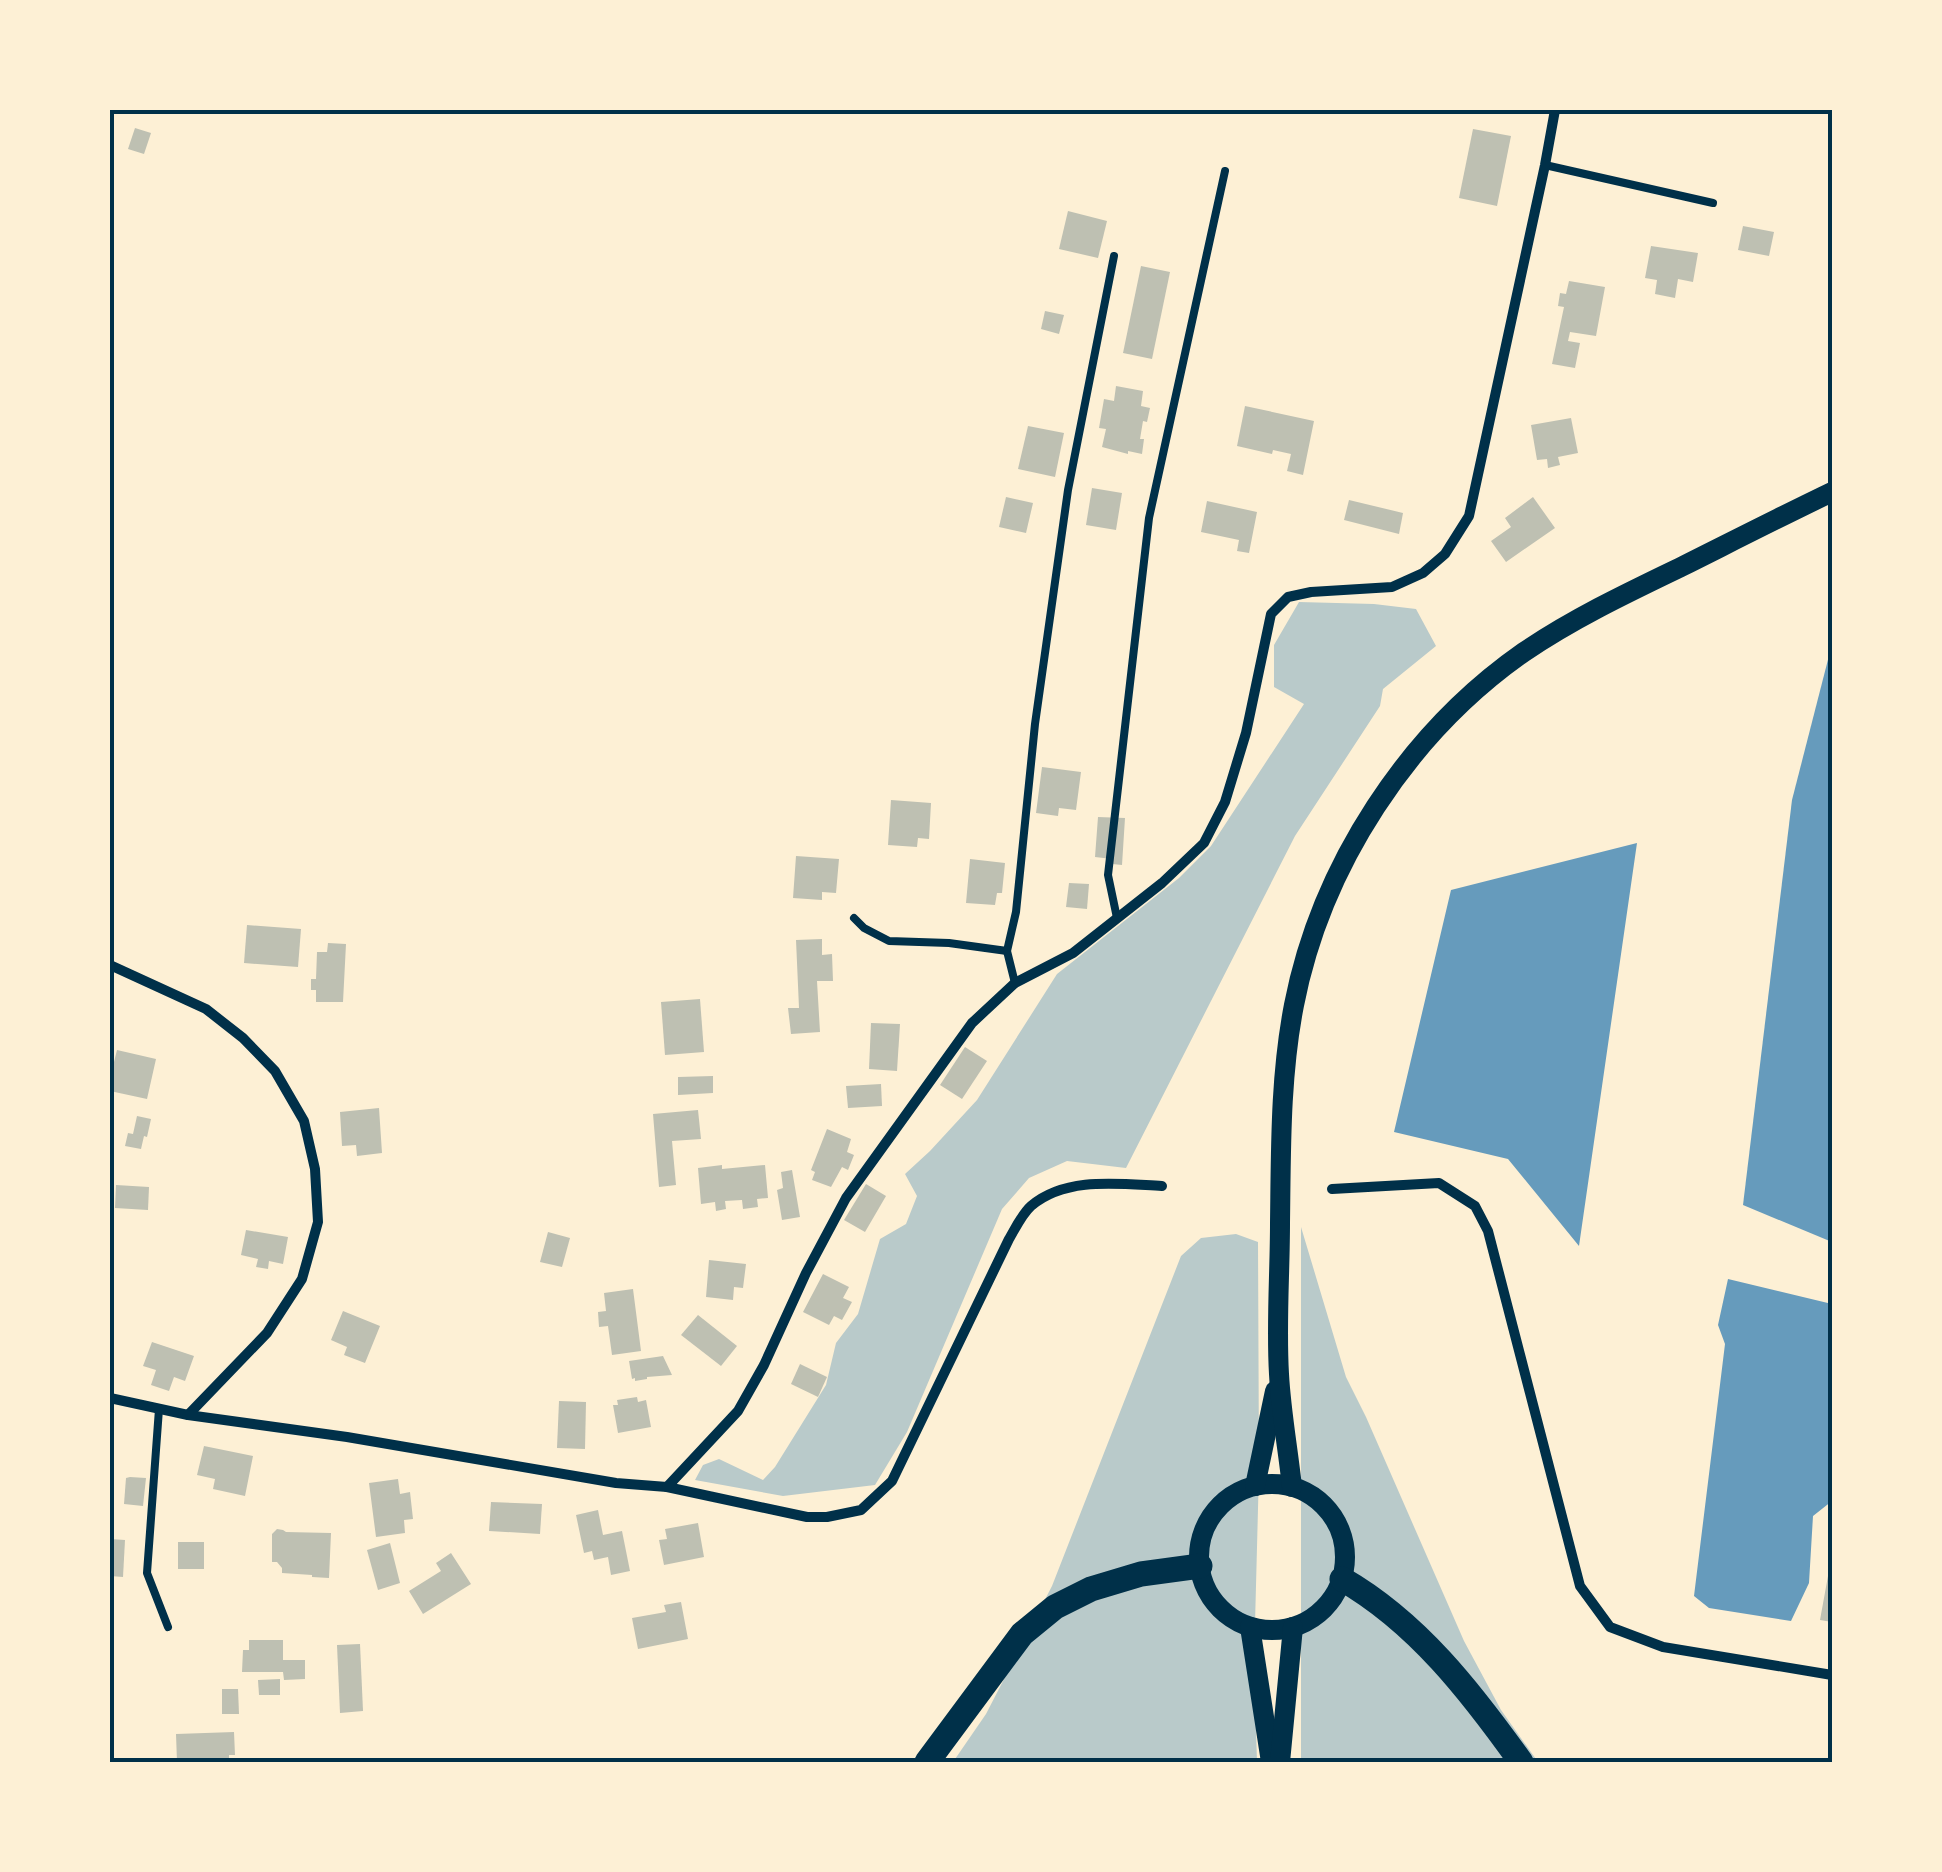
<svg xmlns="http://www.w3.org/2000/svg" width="1942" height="1872" font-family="'PT Sans Narrow',sans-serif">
<rect width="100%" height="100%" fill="#fdf0d5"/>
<g fill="#b9caca">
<path d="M 1299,602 L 1374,604 L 1416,609 L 1436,646 L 1383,689 L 1380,706 L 1295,836 L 1126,1168 L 1067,1161 L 1029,1178 L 1002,1209 L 907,1432 L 875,1485 L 783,1496 L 695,1480 L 703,1465 L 719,1459 L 763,1480 L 775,1467 L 826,1385 L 836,1343 L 858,1314 L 880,1239 L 906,1224 L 917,1196 L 905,1174 L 930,1151 L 977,1100 L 1057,974 L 1179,878 L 1211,846 L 1304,704 L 1274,687 L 1274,645 Z"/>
<path d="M 1301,1227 L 1346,1377 L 1366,1417 L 1464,1641 L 1501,1710 L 1538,1762 L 1301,1762 Z"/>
<path d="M 1236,1234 L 1258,1242 L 1259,1470 L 1254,1663 L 1257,1762 L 953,1762 L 986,1714 L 1052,1586 L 1181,1256 L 1201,1238 Z"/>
</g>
<g fill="#669bbc">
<path d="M 1832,644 L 1832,1242 L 1743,1205 L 1792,800 Z"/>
<path d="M 1637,843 L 1579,1246 L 1508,1159 L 1394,1132 L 1451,890 Z"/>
<path d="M 1728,1279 L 1832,1304 L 1832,1501 L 1813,1516 L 1809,1583 L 1791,1621 L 1709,1608 L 1694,1596 L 1725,1344 L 1718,1325 Z"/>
</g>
<g fill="#bec0b2">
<path d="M 135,128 L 151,133 L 144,154 L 128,149 Z"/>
<path d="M 1473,129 L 1511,136 L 1497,206 L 1459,198 Z"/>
<path d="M 1068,211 L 1107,221 L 1098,258 L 1059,249 Z"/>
<path d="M 1743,226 L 1774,232 L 1769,256 L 1738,250 Z"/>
<path d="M 1651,246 L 1698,253 L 1693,282 L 1678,279 L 1675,298 L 1655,294 L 1657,280 L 1645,278 Z"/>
<path d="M 1141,266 L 1170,272 L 1152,359 L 1123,353 Z"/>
<path d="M 1569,281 L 1605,287 L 1596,336 L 1570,332 L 1568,341 L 1580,343 L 1575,368 L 1552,364 L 1564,307 L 1558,306 L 1560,293 L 1566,294 Z"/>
<path d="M 1045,311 L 1064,315 L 1059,334 L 1041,329 Z"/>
<path d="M 1116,386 L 1143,391 L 1141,406 L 1150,408 L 1147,422 L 1143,421 L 1140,439 L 1144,439 L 1142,454 L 1128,451 L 1128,454 L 1102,447 L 1106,429 L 1099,428 L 1104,399 L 1114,401 Z"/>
<path d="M 1245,406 L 1314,421 L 1303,475 L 1287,471 L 1291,454 L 1273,450 L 1272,454 L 1237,446 Z"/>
<path d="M 1571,418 L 1578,453 L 1558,457 L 1560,465 L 1548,468 L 1547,459 L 1537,460 L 1531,425 Z"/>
<path d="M 1028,426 L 1064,433 L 1055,477 L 1018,469 Z"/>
<path d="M 1092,488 L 1122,493 L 1116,530 L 1086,525 Z"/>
<path d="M 1006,497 L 1033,503 L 1026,533 L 999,527 Z"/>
<path d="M 1533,497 L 1555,528 L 1506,562 L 1491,541 L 1511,527 L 1505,518 Z"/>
<path d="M 1349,500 L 1403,513 L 1399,534 L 1344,520 Z"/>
<path d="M 1207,501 L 1257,512 L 1249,553 L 1237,551 L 1239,540 L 1201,532 Z"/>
<path d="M 1042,767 L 1081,772 L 1076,810 L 1059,808 L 1058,816 L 1036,813 Z"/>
<path d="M 891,800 L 931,803 L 929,839 L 918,838 L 917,847 L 888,845 Z"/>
<path d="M 1098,817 L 1125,818 L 1122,865 L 1112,864 L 1112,859 L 1095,857 Z"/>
<path d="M 796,856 L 839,859 L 836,893 L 822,892 L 822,900 L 793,898 Z"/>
<path d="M 970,859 L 1005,863 L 1002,893 L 997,893 L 995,905 L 966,903 Z"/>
<path d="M 1069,883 L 1089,884 L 1087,909 L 1066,907 Z"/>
<path d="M 247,925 L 301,929 L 298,967 L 244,963 Z"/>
<path d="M 822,939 L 822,955 L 832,954 L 833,981 L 817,981 L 820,1032 L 791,1034 L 788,1008 L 799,1008 L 796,940 Z"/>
<path d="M 328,943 L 346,944 L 343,1002 L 316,1002 L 316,990 L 311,990 L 311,979 L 316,979 L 317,952 L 327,952 Z"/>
<path d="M 700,999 L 704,1052 L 665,1055 L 661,1002 Z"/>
<path d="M 871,1023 L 900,1024 L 897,1071 L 869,1069 Z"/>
<path d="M 965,1047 L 987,1061 L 962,1099 L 940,1085 Z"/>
<path d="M 117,1050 L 156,1059 L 147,1099 L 110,1091 L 110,1078 Z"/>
<path d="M 713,1076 L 713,1093 L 678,1095 L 678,1077 Z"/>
<path d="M 881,1084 L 882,1106 L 848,1108 L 846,1086 Z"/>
<path d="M 379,1108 L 382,1153 L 357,1156 L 356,1145 L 342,1146 L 340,1112 Z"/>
<path d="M 698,1110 L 701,1139 L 672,1141 L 676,1185 L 659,1187 L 653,1114 Z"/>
<path d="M 137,1116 L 151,1119 L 147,1137 L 144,1136 L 141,1149 L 125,1146 L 128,1133 L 133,1134 Z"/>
<path d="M 827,1129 L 851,1139 L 847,1152 L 854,1155 L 848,1170 L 842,1167 L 831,1187 L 812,1180 L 815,1172 L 811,1170 Z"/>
<path d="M 722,1165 L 722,1169 L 765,1165 L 768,1198 L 757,1199 L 758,1207 L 743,1209 L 742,1200 L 725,1201 L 726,1209 L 716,1211 L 715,1202 L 701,1204 L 698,1168 Z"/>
<path d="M 792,1170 L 800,1217 L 782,1220 L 777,1190 L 783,1188 L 781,1172 Z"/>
<path d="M 866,1184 L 886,1196 L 865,1232 L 844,1220 Z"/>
<path d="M 116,1185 L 149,1187 L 148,1210 L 115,1208 Z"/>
<path d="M 246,1230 L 288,1237 L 283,1264 L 269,1261 L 268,1269 L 256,1267 L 258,1259 L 241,1255 Z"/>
<path d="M 548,1232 L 570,1238 L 562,1267 L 540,1262 Z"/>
<path d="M 709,1260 L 746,1264 L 743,1288 L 734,1287 L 733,1300 L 706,1297 Z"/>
<path d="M 823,1274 L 849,1287 L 843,1298 L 852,1302 L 842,1320 L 834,1316 L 829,1325 L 803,1312 Z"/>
<path d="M 633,1289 L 641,1351 L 612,1355 L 608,1326 L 599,1327 L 598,1312 L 606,1311 L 604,1293 Z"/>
<path d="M 343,1311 L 380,1326 L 365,1363 L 344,1355 L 347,1347 L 331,1340 Z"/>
<path d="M 698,1315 L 737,1346 L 721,1366 L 681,1335 Z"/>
<path d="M 152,1342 L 194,1356 L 185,1381 L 174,1377 L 169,1391 L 151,1385 L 156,1370 L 143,1366 Z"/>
<path d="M 663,1356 L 672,1375 L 647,1377 L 647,1379 L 635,1381 L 635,1378 L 632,1379 L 629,1361 Z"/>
<path d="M 800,1364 L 827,1377 L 818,1397 L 791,1384 Z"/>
<path d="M 637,1397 L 638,1402 L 646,1400 L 651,1427 L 618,1433 L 613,1405 L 618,1405 L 617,1400 Z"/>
<path d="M 559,1401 L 586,1402 L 585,1449 L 557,1448 Z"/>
<path d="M 204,1446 L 253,1456 L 245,1496 L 213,1489 L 215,1479 L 197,1475 Z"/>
<path d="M 130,1477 L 146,1478 L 143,1506 L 124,1504 L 126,1478 Z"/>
<path d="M 398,1479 L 400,1494 L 410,1492 L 413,1519 L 404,1520 L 405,1533 L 376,1537 L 369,1483 Z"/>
<path d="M 491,1502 L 542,1504 L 540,1534 L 489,1531 Z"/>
<path d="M 598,1510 L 603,1535 L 622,1531 L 630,1571 L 611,1575 L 608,1557 L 594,1560 L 592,1551 L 584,1553 L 576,1515 Z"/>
<path d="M 698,1523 L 704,1557 L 664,1565 L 659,1540 L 667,1539 L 665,1529 Z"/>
<path d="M 277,1529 L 283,1530 L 286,1532 L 331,1533 L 329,1578 L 312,1577 L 312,1575 L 282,1573 L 282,1568 L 277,1562 L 272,1562 L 272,1534 Z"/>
<path d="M 110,1539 L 125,1540 L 123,1577 L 110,1576 Z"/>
<rect x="178" y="1542" width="26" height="27"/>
<path d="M 390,1543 L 400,1583 L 378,1590 L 367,1550 Z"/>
<path d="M 451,1553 L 471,1584 L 423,1614 L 409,1591 L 441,1571 L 436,1563 Z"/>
<path d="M 1830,1565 L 1832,1566 L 1832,1622 L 1820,1620 Z"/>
<path d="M 681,1602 L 688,1639 L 638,1649 L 632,1618 L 666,1612 L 664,1605 Z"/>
<path d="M 249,1640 L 283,1640 L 283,1660 L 305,1660 L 305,1679 L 284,1680 L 283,1672 L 242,1672 L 243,1650 L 249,1650 Z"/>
<path d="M 360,1644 L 363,1711 L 340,1713 L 337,1645 Z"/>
<path d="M 280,1679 L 280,1695 L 259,1695 L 258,1680 Z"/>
<path d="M 222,1689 L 238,1689 L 239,1714 L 222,1714 Z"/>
<path d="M 234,1732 L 235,1755 L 229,1755 L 229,1762 L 177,1762 L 176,1734 Z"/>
</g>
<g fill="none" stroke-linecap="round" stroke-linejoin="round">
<g stroke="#003049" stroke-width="8">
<path d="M 1545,165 L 1713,203"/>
<path d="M 854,918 L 864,928 L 889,941 L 949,943 L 1007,951"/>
<path d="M 1117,918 L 1108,875 L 1149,518 L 1225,171"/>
<path d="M 1015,983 L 1007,951 L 1016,912 L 1035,724 L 1068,490 L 1114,256"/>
<path d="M 159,1409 L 147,1573 L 168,1627"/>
</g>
<g stroke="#003049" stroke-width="10">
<path d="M 110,965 L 206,1009 L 243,1038 L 275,1071 L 304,1121 L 315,1169 L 318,1222 L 302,1279 L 267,1333 L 188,1415"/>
<path d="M 1332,1189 L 1439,1183 L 1475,1206 L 1488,1231 L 1580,1586 L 1610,1627 L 1663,1647 L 1832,1675"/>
<path d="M 110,1398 L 188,1415 L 347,1437 L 616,1483 L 667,1487 L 807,1517 L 827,1517 L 861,1510 L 892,1481 L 1009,1239 C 1015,1229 1022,1214 1031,1206 C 1066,1176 1120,1184 1162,1186"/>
<path d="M 667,1487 L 738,1411 L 764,1365 L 806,1273 L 846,1198 L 972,1023 L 1015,983 L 1073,953 L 1162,883 L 1204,843 L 1225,802 L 1246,733 L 1271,614 L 1288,597 L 1311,592 L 1392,587 L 1423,573 L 1445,554 L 1469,516 L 1545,165 L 1555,110"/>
</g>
<g stroke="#003049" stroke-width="20">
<circle cx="1272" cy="1557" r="73"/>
<path d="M 1255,1486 L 1275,1391"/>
<path d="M 1292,1487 C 1288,1449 1281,1412 1279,1374 C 1276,1324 1280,1273 1280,1223 C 1281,1150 1280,1077 1294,1005 C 1321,866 1408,733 1524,652 C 1574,618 1629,592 1683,566 C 1733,541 1782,516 1832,492"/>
<path d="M 1250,1627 L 1271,1762"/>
<path d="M 1280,1762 L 1293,1627"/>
</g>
<g stroke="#003049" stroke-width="25">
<path d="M 1342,1579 C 1417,1622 1471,1692 1521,1762"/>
<path d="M 927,1762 L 1022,1634 L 1055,1607 L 1091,1589 L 1141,1574 L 1200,1566"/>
</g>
</g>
<rect width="1942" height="1872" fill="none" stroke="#fdf0d5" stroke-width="225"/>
<rect x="112" y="112" width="1718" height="1648" fill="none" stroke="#003049" stroke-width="4"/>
</svg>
